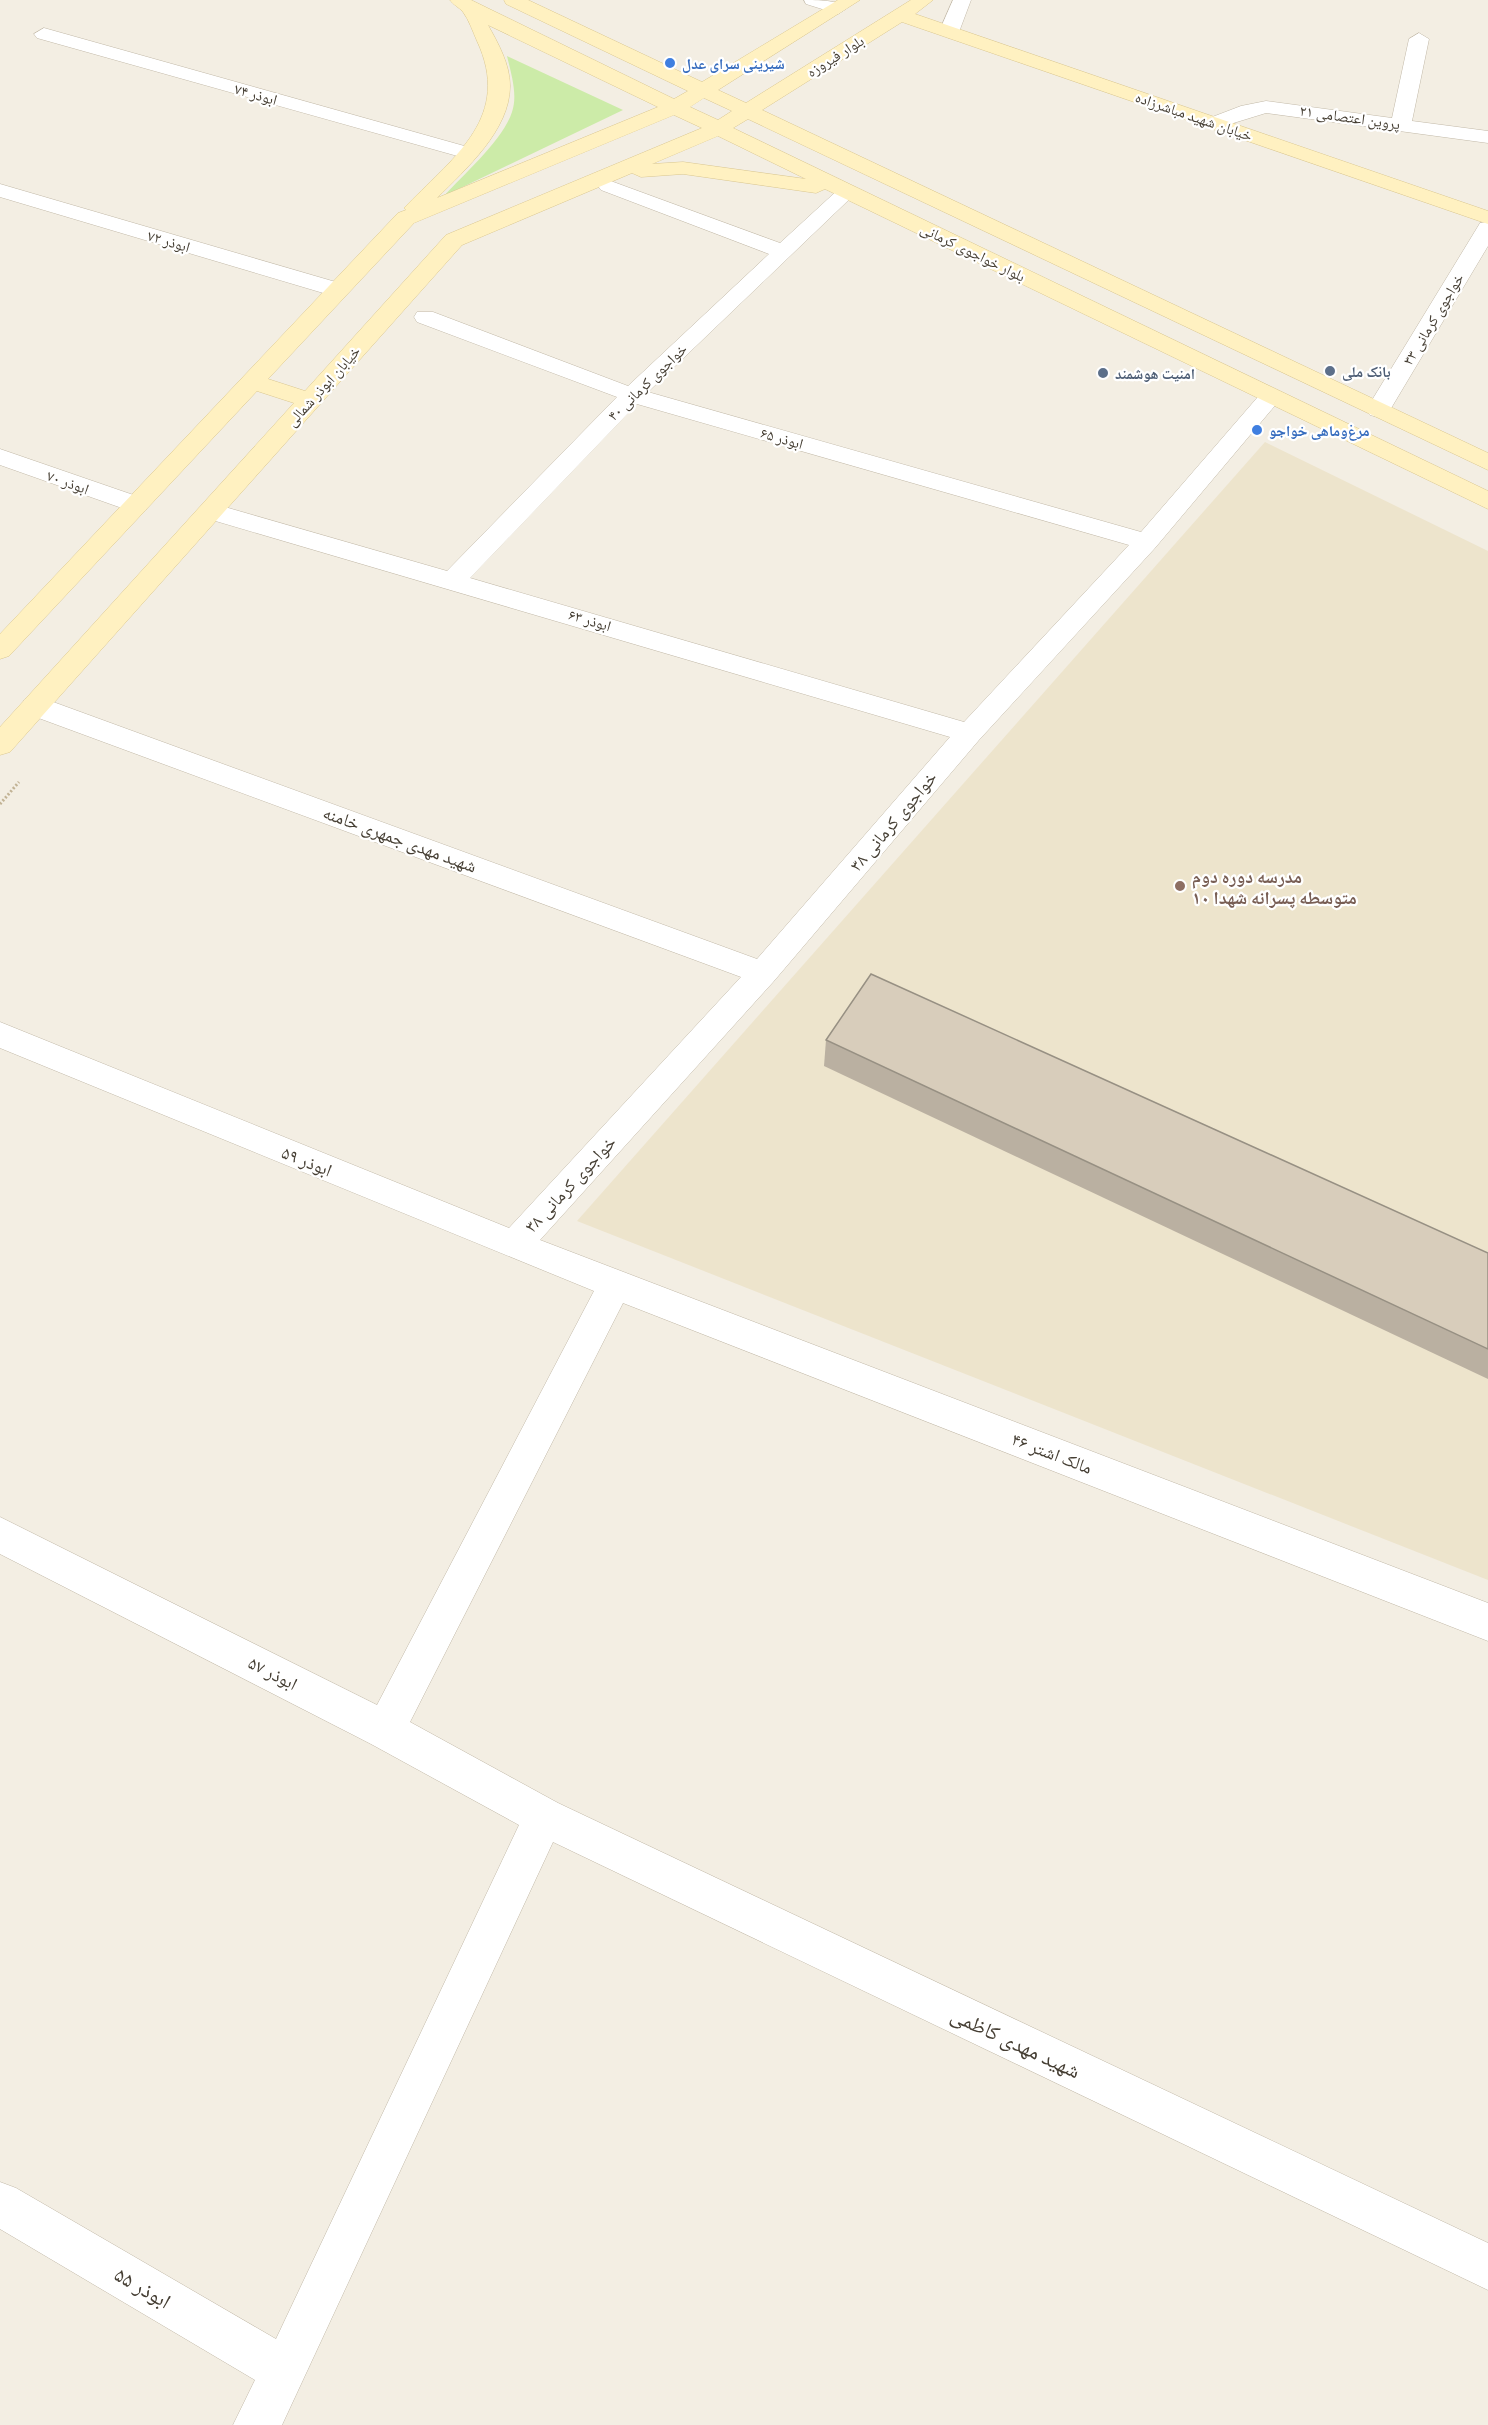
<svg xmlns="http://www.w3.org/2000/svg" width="1488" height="2425" font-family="'Titillium Web','Noto Naskh Arabic',sans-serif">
<rect width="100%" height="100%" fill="#f3eee3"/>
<path fill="#ede4cc" d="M 1265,442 L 1488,551 L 1488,1580 L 577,1221 Z"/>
<path fill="#cceba8" d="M 507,56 L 623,110 L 444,196 C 464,174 503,140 512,112 C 518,95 511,73 507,56 Z"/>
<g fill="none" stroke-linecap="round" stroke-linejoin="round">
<g stroke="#c2b9a8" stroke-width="1">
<g id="street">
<path d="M 804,0 C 817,0 839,0 847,8 L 838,14 L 806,4 Z"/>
<path d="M 953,0 L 971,0 L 959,32 L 949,38 L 939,32 Z"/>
<path d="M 44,28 L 475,149 L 478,153 L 475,157 L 461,157 L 37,38 L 34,34 Z"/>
<path d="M 1419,33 L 1429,39 L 1412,121 L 1488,131 L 1488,143 L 1266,113 L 1214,129 L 1207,127 L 1204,123 L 1207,119 L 1241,106 L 1266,101 L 1392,118 L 1409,39 Z"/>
<path d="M 608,180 L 780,243 L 841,187 L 855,187 L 858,191 L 648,392 L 1141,532 L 1263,391 L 1279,391 L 1283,396 L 1155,548 L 979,740 L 774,981 L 540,1240 L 1488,1603 L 1488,1641 L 623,1303 L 410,1722 L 558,1803 L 1488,2243 L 1488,2290 L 553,1842 L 282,2425 L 233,2425 L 255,2380 L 0,2229 L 0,2182 L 16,2188 L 276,2339 L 519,1825 L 371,1744 L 0,1554 L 0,1517 L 377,1705 L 594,1291 L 0,1048 L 0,1022 L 509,1228 L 741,977 L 25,713 L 21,706 L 25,699 L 35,696 L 45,699 L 757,959 L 950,737 L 202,517 L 199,511 L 202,505 L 211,503 L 447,571 L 617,397 L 417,322 L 414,317 L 417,312 L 433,312 L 628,386 L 769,254 L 601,190 L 598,186 L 601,182 ZM 637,404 L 1129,545 L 964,722 L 470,578 Z"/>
<path d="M 0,184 L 346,285 L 349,290 L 346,295 L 330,295 L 0,197 Z"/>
<path d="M 1488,222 L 1488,246 L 1390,410 L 1386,415 L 1378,417 L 1370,415 L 1366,410 L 1477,228 L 1480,223 Z"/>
<path d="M 0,449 L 145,499 L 148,505 L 145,511 L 136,513 L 0,465 Z"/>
</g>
</g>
<g stroke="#dac791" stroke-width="1">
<path id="secondary" d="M 450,0 L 471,0 L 674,99 L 688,91 L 506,4 L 504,0 L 528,0 L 702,82 L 838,0 L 860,0 L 718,90 L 746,103 L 911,0 L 933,0 L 915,14 L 1488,211 L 1488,224 L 902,22 L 762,110 L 1488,453 L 1488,470 L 748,119 L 733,128 L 1488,491 L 1488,509 L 825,189 L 816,193 L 683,174 L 641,177 L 632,173 L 462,245 L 10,752 L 0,755 L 0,727 L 294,403 L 257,391 L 9,656 L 0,659 L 0,634 L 398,213 L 406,210 L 404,208 L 408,204 C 456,155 512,116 477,41 C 473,32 469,20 463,12 C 459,7 453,5 450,0 ZM 488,25 L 658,107 L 437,198 C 466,169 510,130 510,86 C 510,64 498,43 488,25 ZM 704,98 L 732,111 L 718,120 L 690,107 ZM 674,115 L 702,128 L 446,235 L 305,391 L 268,379 L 414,223 ZM 718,136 L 806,179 L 683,162 L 652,164 Z"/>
</g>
<path stroke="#c2b395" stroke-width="3" stroke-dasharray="2 2" stroke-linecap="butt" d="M 0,804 L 19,782"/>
<use href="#street" fill="#fff" fill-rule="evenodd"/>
<use href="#secondary" fill="#fff1c1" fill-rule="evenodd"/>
</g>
<path fill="#bab0a1" d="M 826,1040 L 1488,1253 L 1488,1379 L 824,1066 Z"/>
<path fill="#d8cdbb" stroke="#979083" stroke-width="1.5" d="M 871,974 L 1488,1253 L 1488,1349 L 826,1040 Z"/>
<g fill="#3f7fe0" stroke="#fff" stroke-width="2">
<circle cx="670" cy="63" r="6"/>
<circle cx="1257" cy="430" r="6"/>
</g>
<g fill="#5c6f8a" stroke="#fff" stroke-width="2">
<circle cx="1330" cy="371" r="6"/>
<circle cx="1103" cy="373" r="6"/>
</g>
<circle fill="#8d6e63" stroke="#fff" stroke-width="2" cx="1180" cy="886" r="6"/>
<g text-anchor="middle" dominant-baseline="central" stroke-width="4.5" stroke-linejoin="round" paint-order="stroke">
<g font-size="15" fill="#453e33" stroke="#fff">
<text transform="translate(835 56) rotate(-32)">بلوار فیروزه</text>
<text transform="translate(256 94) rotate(16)">ابوذر ۷۴</text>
<text transform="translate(1194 116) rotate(19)">خیابان شهید مباشرزاده</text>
<text transform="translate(1350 117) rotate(8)">پروین اعتصامی ۲۱</text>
<text transform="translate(169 241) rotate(17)">ابوذر ۷۲</text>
<text transform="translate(973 252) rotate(26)">بلوار خواجوی کرمانی</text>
<text transform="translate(1433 319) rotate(-59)">خواجوی کرمانی ۳۳</text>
<text transform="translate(647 382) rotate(-44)">خواجوی کرمانی ۴۰</text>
<text transform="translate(323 386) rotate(-48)">خیابان ابوذر شمالی</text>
<text transform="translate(782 438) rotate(16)">ابوذر ۶۵</text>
<text transform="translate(68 482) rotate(20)">ابوذر ۷۰</text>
<text transform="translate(590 620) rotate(17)">ابوذر ۶۳</text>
</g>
<g font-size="15" font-weight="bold" fill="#366cbe" stroke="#fff" text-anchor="start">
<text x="682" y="63">شیرینی سرای عدل</text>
<text x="1269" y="430">مرغ‌وماهی‌ خواجو</text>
</g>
<g font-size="15" font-weight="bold" fill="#4e5e75" stroke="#fff" text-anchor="start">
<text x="1342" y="371">بانک ملی</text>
<text x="1115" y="373">امنیت هوشمند</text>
</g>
<g font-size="18" fill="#453e33" stroke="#fff">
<text transform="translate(893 821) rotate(-50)">خواجوی کرمانی ۳۸</text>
<text transform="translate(400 839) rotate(20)">شهید مهدی جمهری خامنه</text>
<text transform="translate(307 1161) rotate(22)">ابوذر ۵۹</text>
<text transform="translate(570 1184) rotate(-47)">خواجوی کرمانی ۳۸</text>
<text transform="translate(1052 1453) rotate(21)">مالک اشتر ۴۶</text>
<text transform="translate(273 1673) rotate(27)">ابوذر ۵۷</text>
</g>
<g font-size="18" font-weight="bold" fill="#785e54" stroke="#fff" text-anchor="start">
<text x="1192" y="876">مدرسه دوره دوم<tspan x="1192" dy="21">متوسطه پسرانه شهدا ۱۰</tspan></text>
</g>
<g font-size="21" fill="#453e33" stroke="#fff">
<text transform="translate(1016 2042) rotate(25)">شهید مهدی کاظمی</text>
<text transform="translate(143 2287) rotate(30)">ابوذر ۵۵</text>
</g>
</g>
</svg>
